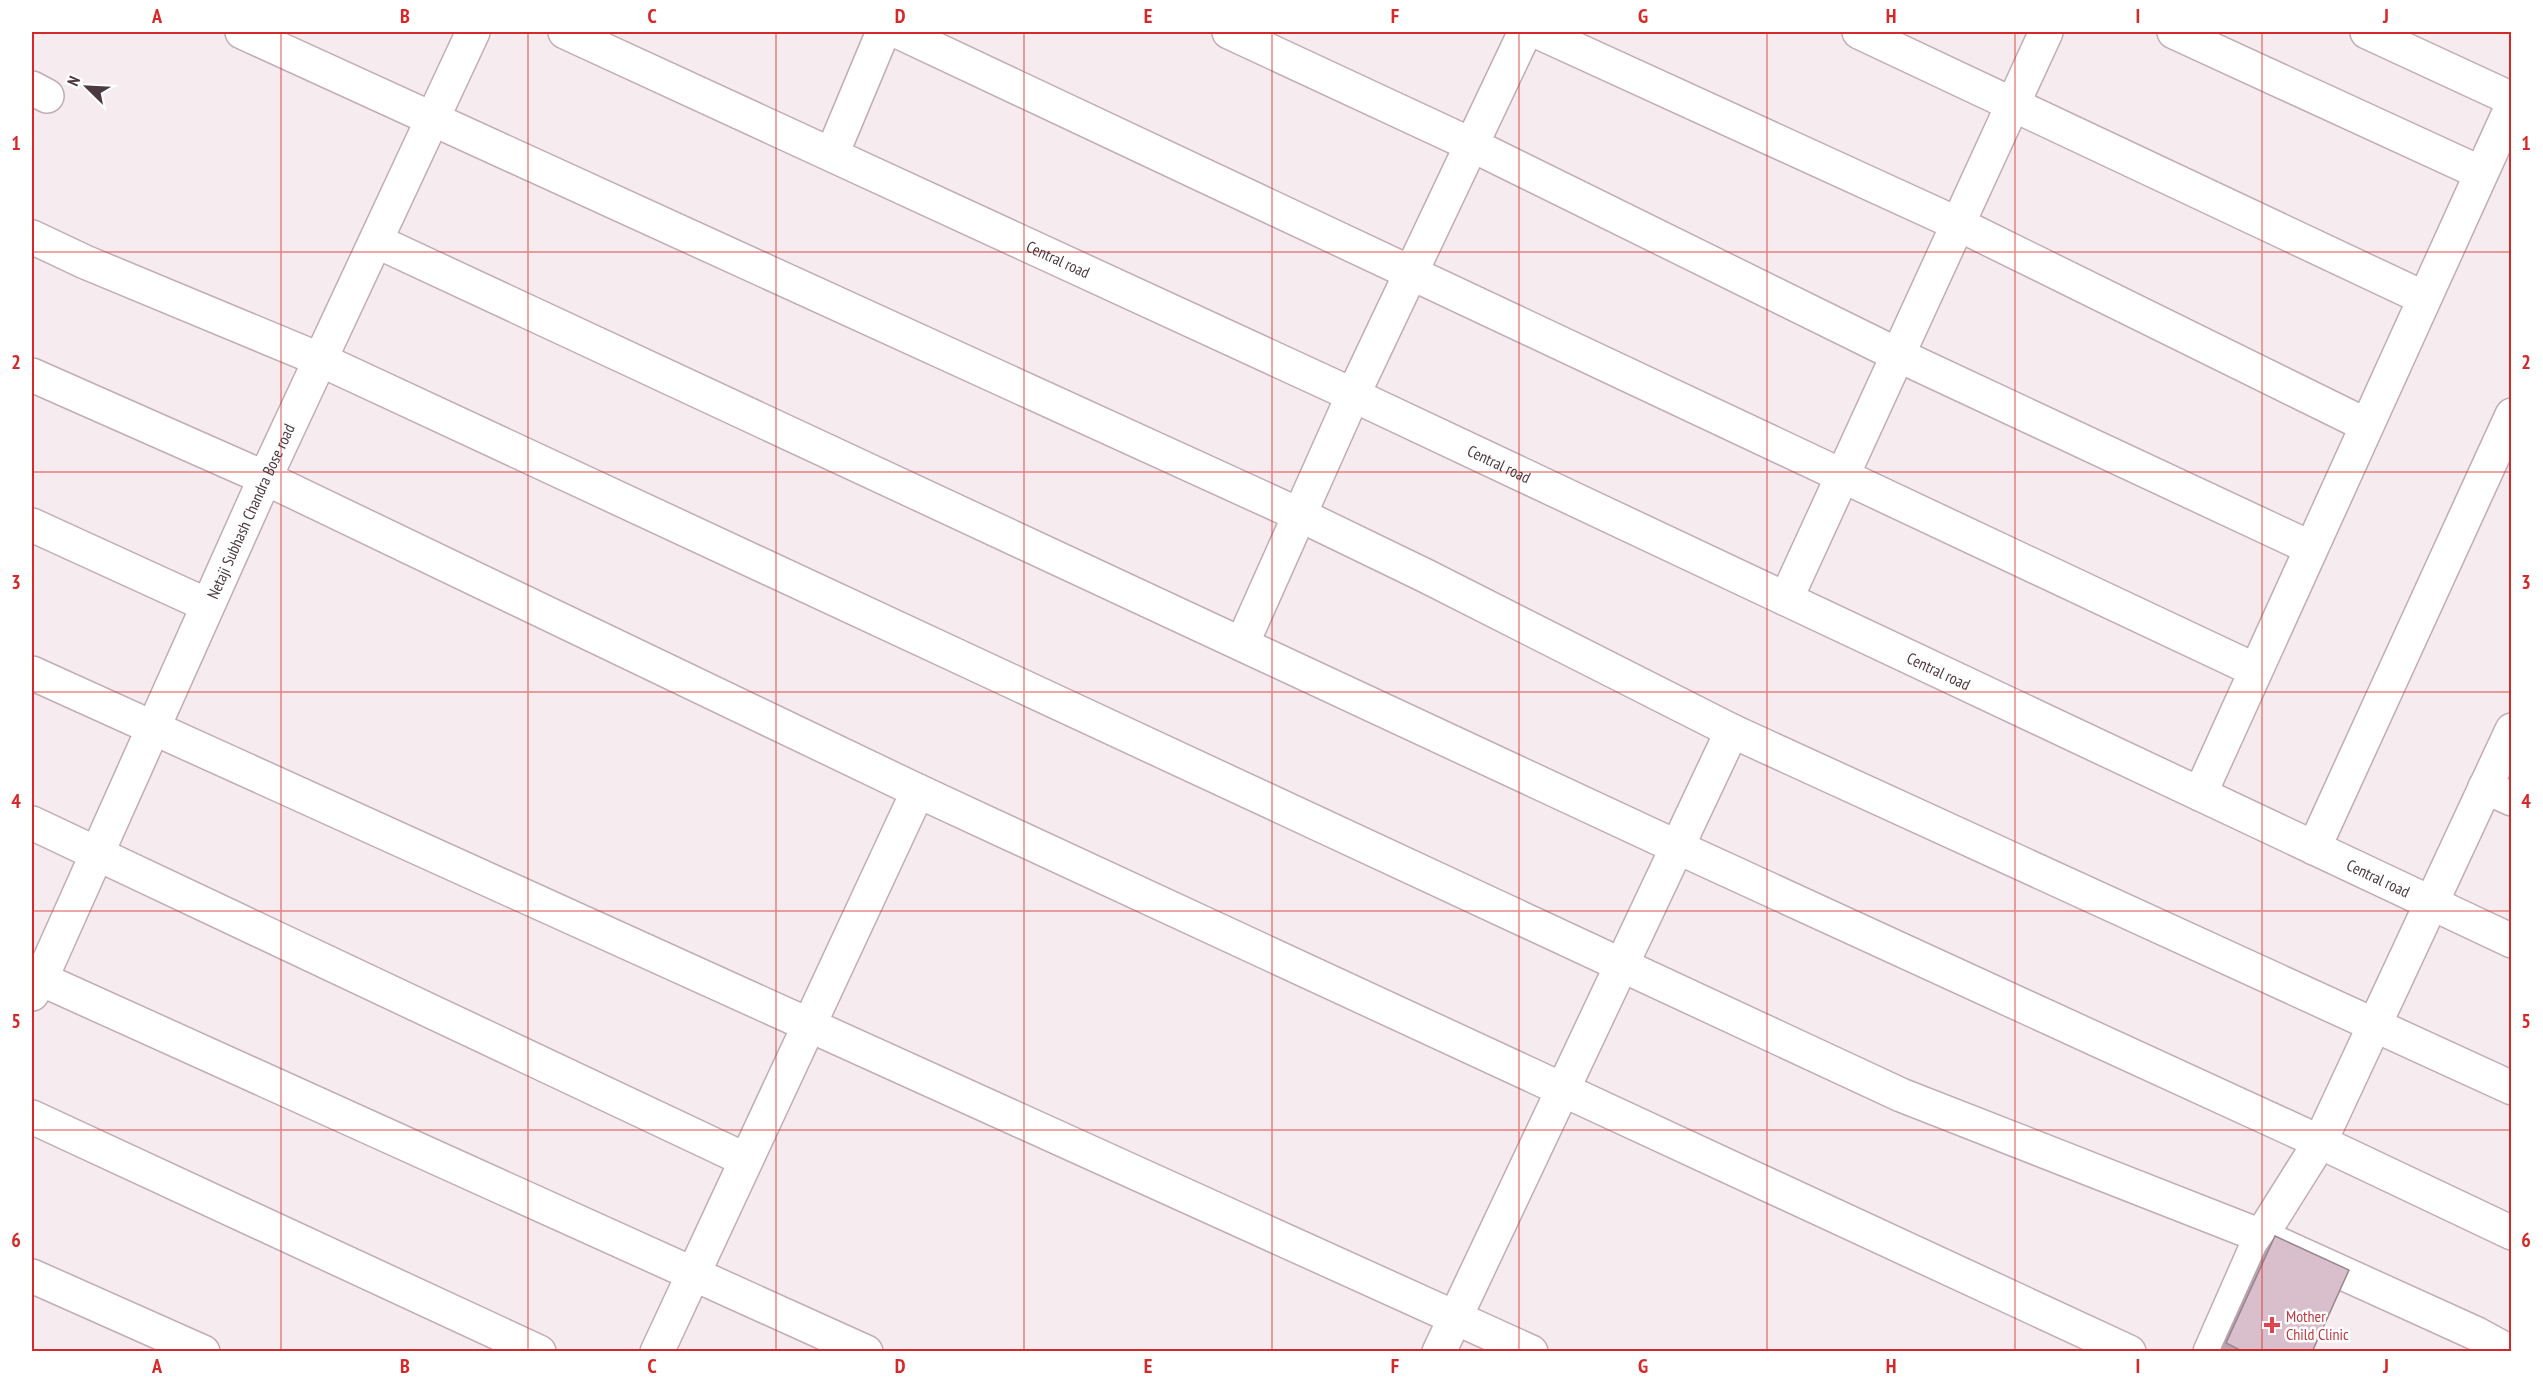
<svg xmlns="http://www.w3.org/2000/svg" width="2543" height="1383" font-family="'PT Sans Narrow',sans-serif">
<rect width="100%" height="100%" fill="#f6ebef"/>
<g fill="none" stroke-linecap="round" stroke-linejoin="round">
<g stroke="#c2acb6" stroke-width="36">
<g id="minor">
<path d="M 242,32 L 1300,515 L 1426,576 L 1732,731 L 2512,1088"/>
<path id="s1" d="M 565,32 L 1353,395 L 2512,941"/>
<path d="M 899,32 L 2255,670"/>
<path d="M 1229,32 L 1472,145 L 1898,355 L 2311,548"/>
<path d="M 1538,32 L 1958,224 L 2366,425"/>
<path d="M 1859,32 L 2424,298"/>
<path d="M 2174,32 L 2481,173"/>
<path d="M 2367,32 L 2512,99"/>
<path d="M 32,88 L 47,96"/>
<path d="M 832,154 L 883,32"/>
<path d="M 32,237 L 85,262 L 321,360 L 1901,1095 L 2261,1236 L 2477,1334 L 2510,1352"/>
<path d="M 376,241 L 1677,847 L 2320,1142 L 2512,1233"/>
<path d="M 32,375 L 265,478 L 918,791 L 2129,1352"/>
<path d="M 32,525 L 207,605"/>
<path d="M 1786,599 L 2046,32"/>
<path d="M 1242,644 L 1353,395 L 1525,32"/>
<path d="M 32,673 L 1531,1352"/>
<path d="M 2485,787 L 2512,799"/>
<path d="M 2200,794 L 2512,106"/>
<path d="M 32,823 L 746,1160"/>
<path d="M 2314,848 L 2512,415"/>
<path d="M 32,975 L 866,1352"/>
<path id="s2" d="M 32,994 L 41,979 L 265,478 L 473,32"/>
<path d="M 32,1117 L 539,1352"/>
<path d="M 32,1276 L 203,1352"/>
<path d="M 657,1352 L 918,791"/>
<path d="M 1439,1352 L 1732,731"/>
<path d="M 2210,1352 L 2261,1236 L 2320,1142 L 2512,730"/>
</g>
</g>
<use href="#minor" stroke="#fff" stroke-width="33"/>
</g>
<path fill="#baa4af" d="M 2275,1236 L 2312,1352 L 2219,1352 L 2265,1250 Z"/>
<path fill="#d8bfcb" stroke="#97868e" stroke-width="1.5" d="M 2275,1236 L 2349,1270 L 2312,1352 L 2244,1352 L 2226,1343 Z"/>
<path fill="none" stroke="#d62828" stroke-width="1.5" stroke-opacity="0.55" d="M 281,32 L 281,1352M 528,32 L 528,1352M 776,32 L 776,1352M 1024,32 L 1024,1352M 1272,32 L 1272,1352M 1519,32 L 1519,1352M 1767,32 L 1767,1352M 2015,32 L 2015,1352M 2262,32 L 2262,1352M 32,252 L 2512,252M 32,472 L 2512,472M 32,692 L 2512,692M 32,911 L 2512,911M 32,1130 L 2512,1130"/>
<path fill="#e0444e" stroke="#fff" stroke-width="2" d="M2269 1316h6v6h6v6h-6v6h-6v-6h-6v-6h6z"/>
<g text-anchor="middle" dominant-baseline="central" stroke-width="5" stroke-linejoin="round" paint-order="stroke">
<g font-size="16" fill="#4b3841" stroke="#fff">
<text stroke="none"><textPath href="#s1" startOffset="543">Central road</textPath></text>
<text stroke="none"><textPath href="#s1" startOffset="1029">Central road</textPath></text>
<text stroke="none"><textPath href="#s2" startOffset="530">Netaji Subhash Chandra Bose road</textPath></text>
<text stroke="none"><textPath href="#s1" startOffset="1515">Central road</textPath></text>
<text stroke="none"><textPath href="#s1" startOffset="2001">Central road</textPath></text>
</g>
<g font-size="16" fill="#be3a42" stroke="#fff" text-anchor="start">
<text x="2286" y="1316">Mother<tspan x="2286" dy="18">Child Clinic</tspan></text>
</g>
</g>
<rect width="2543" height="1383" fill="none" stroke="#ffffff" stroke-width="66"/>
<g transform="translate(87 87) rotate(294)" stroke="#ffffff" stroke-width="4.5" paint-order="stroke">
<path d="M0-4.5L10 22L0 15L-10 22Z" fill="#4b3841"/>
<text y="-9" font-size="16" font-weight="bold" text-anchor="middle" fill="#4b3841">N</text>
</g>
<rect x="33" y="33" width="2477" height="1317" fill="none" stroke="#d62828" stroke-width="2"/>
<g font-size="20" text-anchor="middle" font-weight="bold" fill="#d62828">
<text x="157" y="23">A</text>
<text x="405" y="23">B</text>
<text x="652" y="23">C</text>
<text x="900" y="23">D</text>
<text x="1148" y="23">E</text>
<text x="1395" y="23">F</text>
<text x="1643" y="23">G</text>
<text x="1891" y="23">H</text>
<text x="2138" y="23">I</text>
<text x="2386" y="23">J</text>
<text x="16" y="150">1</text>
<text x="2526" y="150">1</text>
<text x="16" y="369">2</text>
<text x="2526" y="369">2</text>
<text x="16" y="589">3</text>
<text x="2526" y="589">3</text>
<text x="16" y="808">4</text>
<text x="2526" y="808">4</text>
<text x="16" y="1028">5</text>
<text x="2526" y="1028">5</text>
<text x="16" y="1247">6</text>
<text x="2526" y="1247">6</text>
<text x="157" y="1373">A</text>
<text x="405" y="1373">B</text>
<text x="652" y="1373">C</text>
<text x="900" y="1373">D</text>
<text x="1148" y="1373">E</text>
<text x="1395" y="1373">F</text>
<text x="1643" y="1373">G</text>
<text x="1891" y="1373">H</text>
<text x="2138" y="1373">I</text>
<text x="2386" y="1373">J</text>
</g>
</svg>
